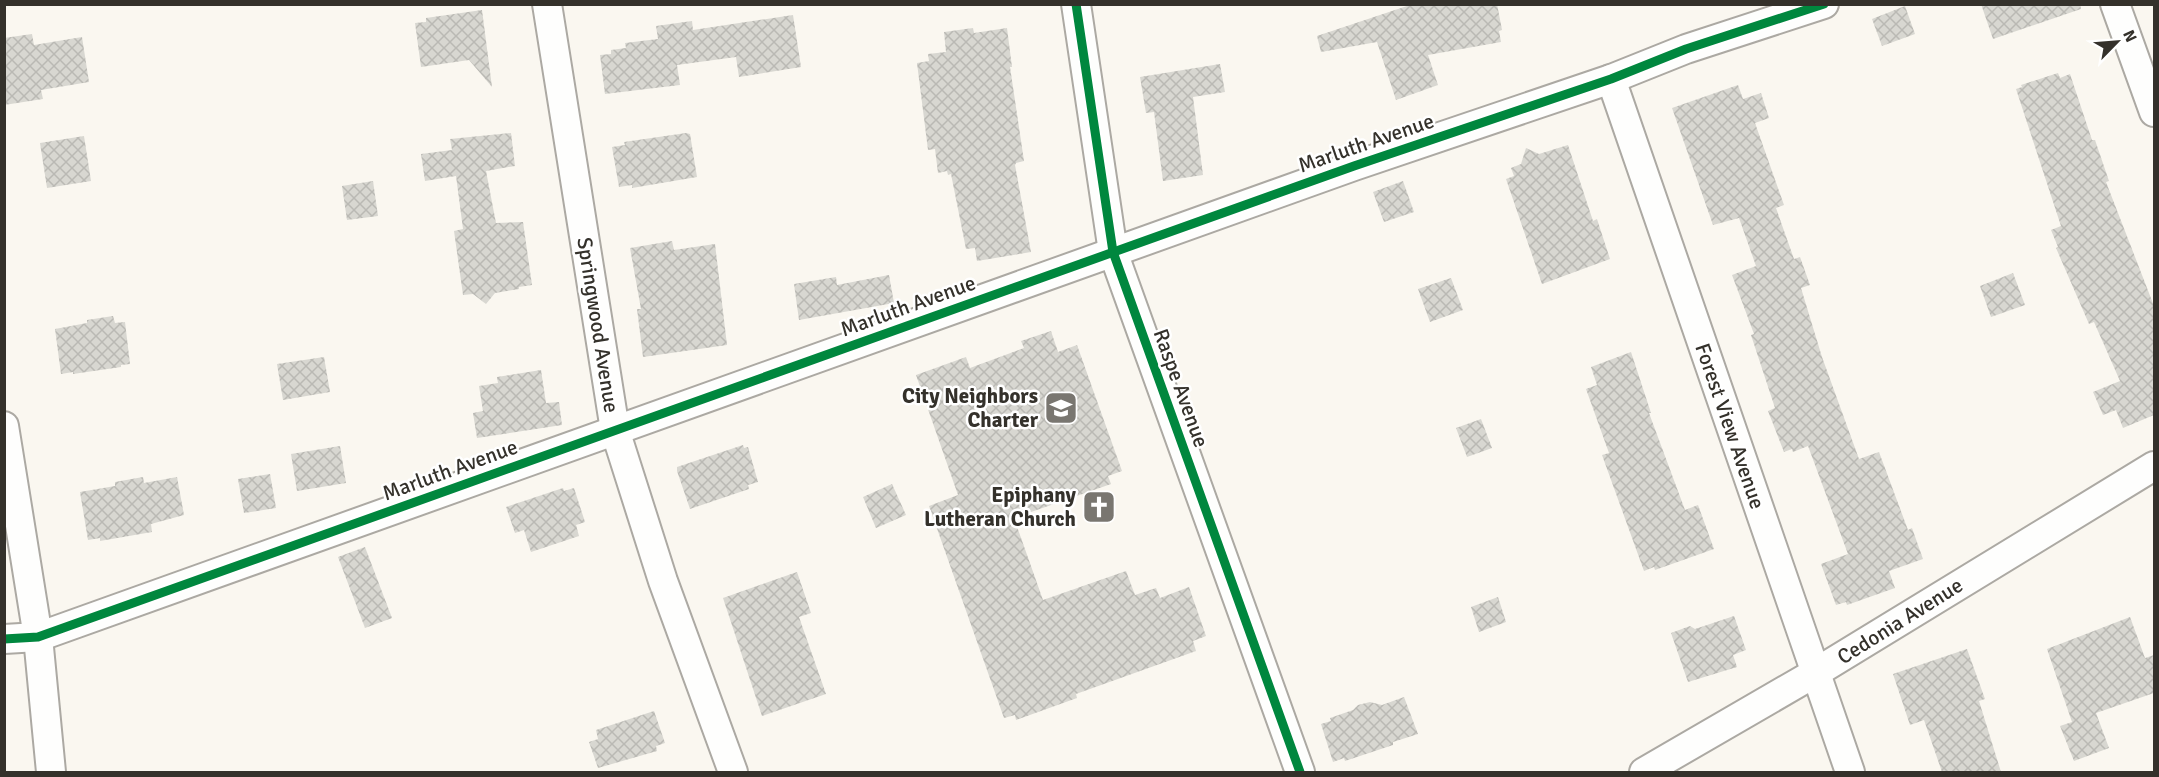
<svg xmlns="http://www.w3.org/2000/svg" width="2159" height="777" font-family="Signika,sans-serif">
<defs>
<pattern id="building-cross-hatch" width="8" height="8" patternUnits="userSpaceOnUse" patternTransform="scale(1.5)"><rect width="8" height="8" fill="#d8d7d1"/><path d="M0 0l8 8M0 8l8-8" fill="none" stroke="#bab9b4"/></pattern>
</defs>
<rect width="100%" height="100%" fill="#faf7f0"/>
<g fill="url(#building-cross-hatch)">
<path d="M 1413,4 L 1497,4 L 1502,30 L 1499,31 L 1501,42 L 1428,55 L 1438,85 L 1396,100 L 1377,42 L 1321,52 L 1317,36 Z"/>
<path d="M 1981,4 L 2080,4 L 2081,9 L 1993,39 Z"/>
<path d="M 1905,6 L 1915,34 L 1882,46 L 1872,19 Z"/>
<path d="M 482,10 L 492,87 L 469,60 L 421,67 L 415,23 L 426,22 L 426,18 Z"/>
<path d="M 793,15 L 801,67 L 739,77 L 736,57 L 677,65 L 680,85 L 605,94 L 600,55 L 611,54 L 611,50 L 626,48 L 625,43 L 658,39 L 656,26 L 692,21 L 693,30 Z"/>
<path d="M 973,28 L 974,33 L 1007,28 L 1012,67 L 1010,67 L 1024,161 L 1016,163 L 1015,165 L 1031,252 L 977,261 L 975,248 L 966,249 L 951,174 L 948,175 L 947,171 L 938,173 L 935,149 L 928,150 L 917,63 L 929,61 L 928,54 L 946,52 L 944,32 Z"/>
<path d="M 32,34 L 34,45 L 82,37 L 89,82 L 41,90 L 43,99 L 4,105 L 4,38 Z"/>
<path d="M 1220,64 L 1225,92 L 1193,97 L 1203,175 L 1163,181 L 1154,112 L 1146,113 L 1140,77 Z"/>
<path d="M 2058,73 L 2060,78 L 2070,74 L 2092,140 L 2095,140 L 2109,181 L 2106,182 L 2154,306 L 2154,415 L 2123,428 L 2116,410 L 2103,415 L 2093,392 L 2120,381 L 2094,322 L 2089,324 L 2056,248 L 2058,247 L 2051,230 L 2061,226 L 2016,89 L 2022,87 L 2021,85 Z"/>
<path d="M 1738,85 L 1743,99 L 1761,93 L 1769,118 L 1755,123 L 1784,205 L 1776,208 L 1794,259 L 1800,257 L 1810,285 L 1801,288 L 1822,357 L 1859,459 L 1879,452 L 1908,530 L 1912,528 L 1923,559 L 1889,571 L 1895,588 L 1847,605 L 1846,602 L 1836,605 L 1821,564 L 1848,554 L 1808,446 L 1793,452 L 1792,449 L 1784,452 L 1768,411 L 1775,408 L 1751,335 L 1754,334 L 1732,275 L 1756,266 L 1739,218 L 1713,225 L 1672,108 Z"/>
<path d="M 511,133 L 515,166 L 486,171 L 496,223 L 523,222 L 532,285 L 519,287 L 519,289 L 495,293 L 486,304 L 473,294 L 463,295 L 454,231 L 463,229 L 456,176 L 425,181 L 421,154 L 452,150 L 450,139 Z"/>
<path d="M 686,133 L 690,134 L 697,177 L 632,188 L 632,185 L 619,187 L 612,147 L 625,145 L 624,142 Z"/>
<path d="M 84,136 L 91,181 L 47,188 L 40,143 Z"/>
<path d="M 1568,145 L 1593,221 L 1597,219 L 1610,259 L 1542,284 L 1506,179 L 1514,176 L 1511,168 L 1521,164 L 1526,148 L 1539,154 Z"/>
<path d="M 373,181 L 378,216 L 347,220 L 342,186 Z"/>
<path d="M 1403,181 L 1414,212 L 1384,222 L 1373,192 Z"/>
<path d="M 672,241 L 674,250 L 715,244 L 727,345 L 643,357 L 637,309 L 641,309 L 630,248 Z"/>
<path d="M 2013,273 L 2025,305 L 1991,317 L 1980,286 Z"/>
<path d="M 889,275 L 894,303 L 799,320 L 794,284 L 836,277 L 837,285 Z"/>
<path d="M 1451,278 L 1463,310 L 1430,322 L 1418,289 Z"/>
<path d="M 113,316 L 115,323 L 125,322 L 130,364 L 121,365 L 121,367 L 73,374 L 73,372 L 61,374 L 55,329 L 87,323 L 87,320 Z"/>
<path d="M 1051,331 L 1058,352 L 1077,345 L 1122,471 L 1108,476 L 1111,484 L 1014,518 L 1043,600 L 1126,571 L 1135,595 L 1156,588 L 1160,598 L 1189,587 L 1206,636 L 1193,641 L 1196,651 L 1076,694 L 1077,698 L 1016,720 L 1015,715 L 1004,718 L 929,506 L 958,495 L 916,375 L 966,357 L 970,368 L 1024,348 L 1021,341 Z"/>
<path d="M 1631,352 L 1650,410 L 1651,413 L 1649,413 L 1685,510 L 1698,505 L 1714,549 L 1655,570 L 1654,567 L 1644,571 L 1602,455 L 1609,453 L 1586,389 L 1597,385 L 1591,367 Z"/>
<path d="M 324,357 L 330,392 L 283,400 L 277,364 Z"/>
<path d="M 541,370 L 546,403 L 559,402 L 562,425 L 477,438 L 473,413 L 483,411 L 479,386 L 498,383 L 497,377 Z"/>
<path d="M 1481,419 L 1492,448 L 1467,457 L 1456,428 Z"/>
<path d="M 743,445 L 744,448 L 748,447 L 758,482 L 748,485 L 749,489 L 690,509 L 677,471 L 677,467 Z"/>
<path d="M 340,446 L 346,483 L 297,491 L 291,454 Z"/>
<path d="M 270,474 L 276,508 L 244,513 L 238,479 Z"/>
<path d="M 143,477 L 144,483 L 177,477 L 184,515 L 151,524 L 152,532 L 100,541 L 100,538 L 88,540 L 80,492 L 115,486 L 115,482 Z"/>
<path d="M 892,484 L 906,515 L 876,528 L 863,497 Z"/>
<path d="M 563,488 L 564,491 L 574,488 L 585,522 L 576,525 L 579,536 L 531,552 L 524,530 L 515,533 L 506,507 Z"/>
<path d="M 365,547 L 392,618 L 365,628 L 338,557 Z"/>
<path d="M 797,572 L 811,613 L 799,617 L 826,694 L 762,716 L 723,598 Z"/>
<path d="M 1498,597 L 1506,622 L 1479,632 L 1471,607 Z"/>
<path d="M 1734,616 L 1746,650 L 1733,655 L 1737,667 L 1688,682 L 1671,633 L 1690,626 L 1695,629 Z"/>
<path d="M 2130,617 L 2145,658 L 2154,655 L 2154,693 L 2096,713 L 2109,748 L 2074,761 L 2060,726 L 2072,722 L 2047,649 Z"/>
<path d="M 1967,649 L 1985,699 L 1979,701 L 2001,772 L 1942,772 L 1924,720 L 1910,725 L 1893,674 Z"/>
<path d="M 1404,697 L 1418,734 L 1393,742 L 1393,745 L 1345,761 L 1344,758 L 1333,762 L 1321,724 L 1331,721 L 1330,718 L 1353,710 L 1358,705 L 1370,702 L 1382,705 Z"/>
<path d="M 654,711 L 665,743 L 656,746 L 657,751 L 598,768 L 589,742 L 598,739 L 596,730 Z"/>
</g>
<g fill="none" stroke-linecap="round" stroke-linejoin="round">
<g stroke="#aca9a3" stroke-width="32">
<g id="minor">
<path d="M 547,4 L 615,430 L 663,581 L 733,772"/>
<path d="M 1076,4 L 1113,252 L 1300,772"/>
<path d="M 2115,4 L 2154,112"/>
<path d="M 1611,79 L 1850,772"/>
<path d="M 4,426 L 38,637 L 51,772"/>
<path d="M 4,639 L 38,637 L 1354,166 L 1611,79 L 1686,49 L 1824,4"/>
<path d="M 1644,772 L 1815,673 L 2154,466"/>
</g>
</g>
<use href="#minor" stroke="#fefefd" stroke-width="28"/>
<g stroke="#fff" stroke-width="13">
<g id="cycleway">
<path d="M 1076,4 L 1113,252 L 1300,772"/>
<path d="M 4,639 L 38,637 L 1354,166 L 1611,79 L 1686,49 L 1824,4"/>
</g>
</g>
<use href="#cycleway" stroke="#00873e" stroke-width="9"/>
</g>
<defs>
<g id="school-square" transform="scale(1.725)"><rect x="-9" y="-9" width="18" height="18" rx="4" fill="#797670" stroke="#fff"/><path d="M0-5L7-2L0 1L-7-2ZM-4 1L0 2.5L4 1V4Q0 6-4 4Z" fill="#fff"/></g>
<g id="church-square" transform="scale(1.725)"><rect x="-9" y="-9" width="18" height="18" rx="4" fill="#797670" stroke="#fff"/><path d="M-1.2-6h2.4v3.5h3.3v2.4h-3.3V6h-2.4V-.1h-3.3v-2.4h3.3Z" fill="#fff"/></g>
</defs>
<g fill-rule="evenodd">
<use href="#school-square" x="1061" y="408"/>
<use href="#church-square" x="1099" y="507"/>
</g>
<g text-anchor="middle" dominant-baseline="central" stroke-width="5" stroke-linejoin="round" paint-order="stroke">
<g font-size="21" fill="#34312b" stroke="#fff">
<text transform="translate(1366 143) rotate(-19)">Marluth Avenue</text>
<text transform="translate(908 306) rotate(-20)">Marluth Avenue</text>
<text transform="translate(598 325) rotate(81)">Springwood Avenue</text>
<text transform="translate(1181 388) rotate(70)">Raspe Avenue</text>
<text transform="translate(1730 426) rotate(71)">Forest View Avenue</text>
<text transform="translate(450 470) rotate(-20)">Marluth Avenue</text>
<text transform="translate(1900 621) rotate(-32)">Cedonia Avenue</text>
</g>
<g font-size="21" font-weight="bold" fill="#34312b" stroke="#fff" text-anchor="end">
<text x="1038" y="396">City Neighbors<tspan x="1038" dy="24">Charter</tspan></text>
<text x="1076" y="495">Epiphany<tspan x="1076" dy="24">Lutheran Church</tspan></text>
</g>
</g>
<rect width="2159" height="777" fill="none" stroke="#34312b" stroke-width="12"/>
<g transform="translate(2117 42) rotate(65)" stroke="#ffffff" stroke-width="4.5" paint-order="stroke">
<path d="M0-4.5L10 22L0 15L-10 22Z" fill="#34312b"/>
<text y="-9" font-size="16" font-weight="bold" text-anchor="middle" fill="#34312b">N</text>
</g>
</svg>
